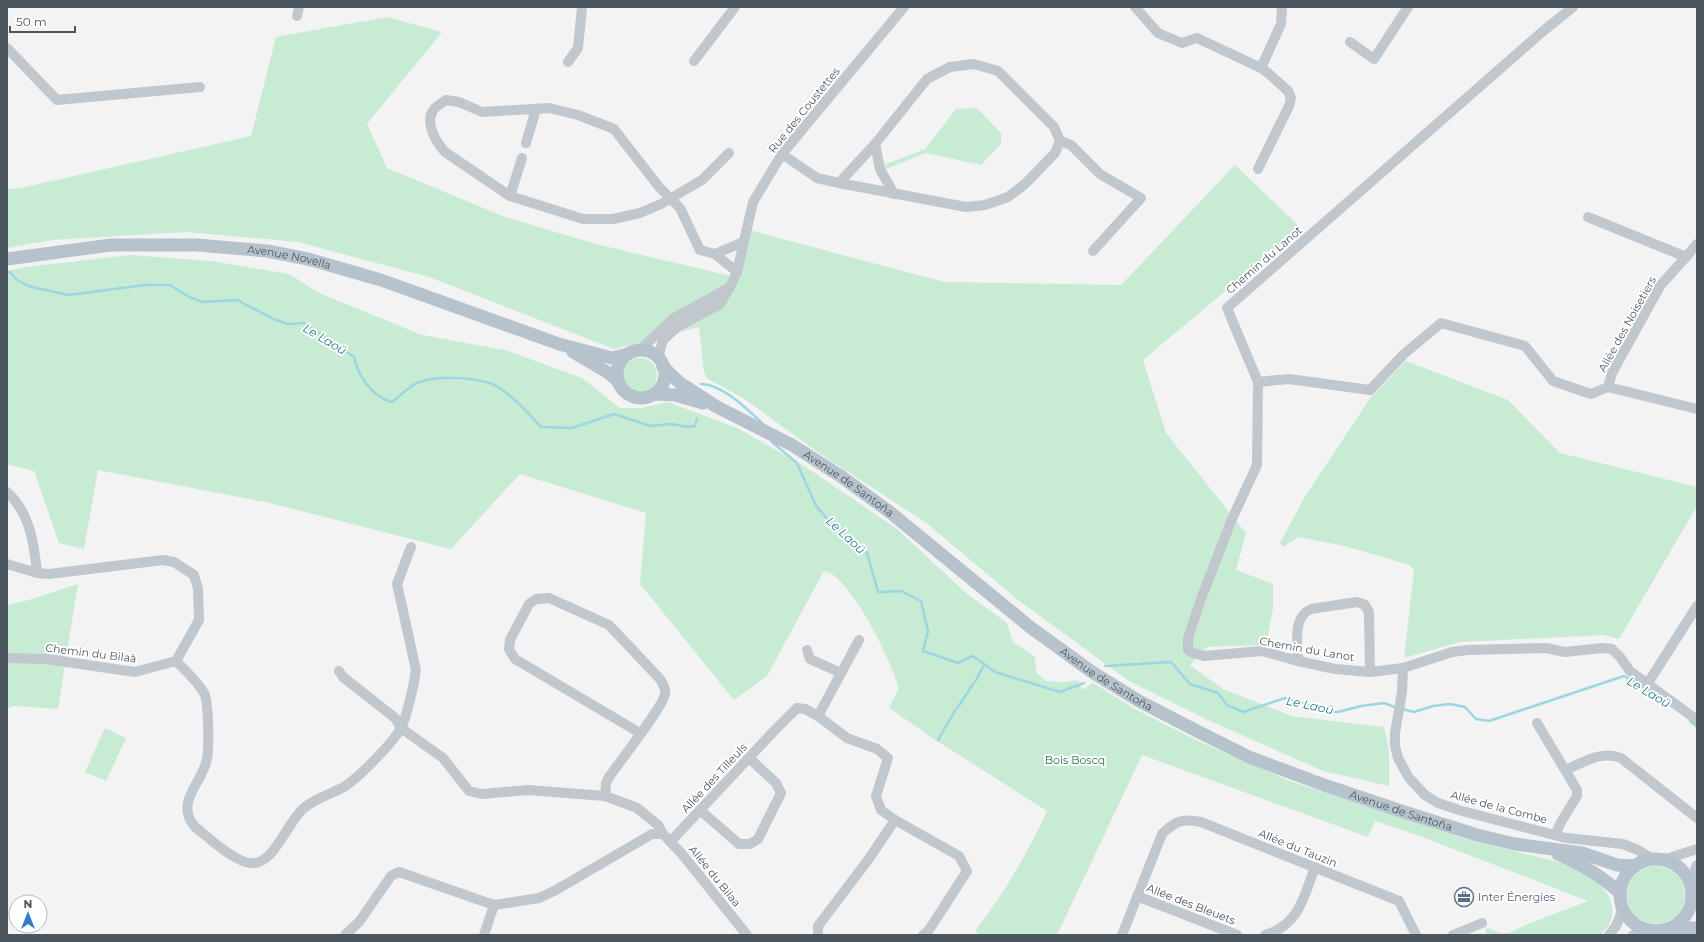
<svg xmlns="http://www.w3.org/2000/svg" width="1704" height="942" font-family="Montserrat,sans-serif">
<rect width="100%" height="100%" fill="#f4f3f3"/>
<g fill="#c8ebd4">
<path d="M 387,17 L 442,32 L 367,124 L 387,168 L 505,217 L 596,244 L 739,278 L 749,230 L 944,282 L 1121,285 L 1235,165 L 1301,228 L 1143,360 L 1166,433 L 1246,533 L 1236,570 L 1273,584 L 1273,608 L 1266,645 L 1207,647 L 1190,665 L 1223,689 L 1292,716 L 1384,727 L 1389,750 L 1389,786 L 1323,771 L 1208,720 L 1129,681 L 1018,600 L 925,522 L 816,451 L 743,398 L 708,379 L 704,373 L 699,327 L 614,349 L 429,277 L 298,242 L 186,232 L 53,240 L 7,248 L 7,189 L 21,188 L 251,136 L 276,37 Z"/>
<path d="M 977,108 L 1001,133 L 1001,144 L 981,165 L 926,153 L 886,169 L 884,165 L 925,149 L 956,109 Z"/>
<path d="M 130,255 L 212,261 L 289,274 L 319,293 L 422,335 L 505,350 L 582,378 L 620,408 L 641,408 L 668,402 L 737,428 L 806,467 L 897,529 L 966,593 L 1007,623 L 1013,642 L 1035,657 L 1036,672 L 1046,681 L 1066,682 L 1078,680 L 1082,690 L 1093,683 L 1135,709 L 1198,741 L 1290,781 L 1469,840 L 1563,863 C 1584,872 1617,888 1612,916 C 1611,924 1605,929 1601,935 L 1487,935 L 1485,929 L 1488,928 L 1500,933 L 1509,933 L 1528,924 L 1588,901 L 1417,835 L 1375,821 L 1368,837 L 1142,755 L 1057,935 L 977,935 L 978,933 L 975,931 C 1003,895 1028,853 1047,811 L 934,739 L 889,708 L 899,688 C 887,653 863,604 837,578 C 834,575 828,572 824,571 L 767,676 L 734,700 L 640,584 L 646,513 L 520,474 L 451,549 L 265,502 L 98,470 L 84,549 L 59,543 L 34,471 L 7,464 L 7,271 L 26,267 Z"/>
<circle cx="640" cy="375" r="17"/>
<path d="M 1406,361 L 1508,400 L 1560,453 L 1697,487 L 1697,506 L 1619,639 L 1604,635 L 1460,642 L 1404,658 L 1414,570 L 1409,565 L 1345,546 L 1298,537 L 1283,547 L 1280,543 L 1304,498 L 1371,397 Z"/>
<path d="M 78,584 L 58,709 L 13,706 L 7,709 L 7,605 L 25,601 Z"/>
<path d="M 105,728 L 126,738 L 106,781 L 85,772 Z"/>
<circle cx="1656" cy="895" r="29"/>
</g>
<g fill="none" stroke-linecap="round" stroke-linejoin="round">
<g stroke="#9ad7e3" stroke-width="2.5">
<path d="M 7,272 L 10,272 L 17,280 L 28,286 L 68,295 L 145,285 L 170,285 L 189,297 L 203,302 L 237,300 L 274,319 L 288,324 L 304,323 L 354,357 C 358,376 372,397 392,402 C 400,396 408,387 417,383 C 437,375 483,376 501,389 C 516,399 529,414 541,427 L 572,428 L 614,414 L 651,426 L 670,424 L 689,427 L 695,426 L 697,419"/>
<path d="M 701,384 C 722,384 747,409 762,423"/>
<path d="M 772,442 L 797,463 L 816,506 L 832,524 L 867,553 L 878,592 L 901,591 L 921,601 L 928,631 L 923,651 L 958,663 L 973,656 L 995,672 L 1060,692 L 1084,683"/>
<path d="M 1105,666 L 1171,662 L 1190,684 L 1218,693 L 1227,705 L 1243,712 L 1285,698 L 1328,711 L 1338,712 L 1361,706 L 1384,703 L 1397,708"/>
<path d="M 975,682 L 984,665"/>
<path d="M 958,707 L 973,684"/>
<path d="M 1402,709 L 1414,712 L 1433,706 L 1450,704 L 1465,707 L 1476,719 L 1489,721 L 1624,676 L 1649,691"/>
<path d="M 1690,721 L 1697,727"/>
<path d="M 943,731 L 956,709"/>
<path d="M 938,740 L 942,733"/>
</g>
<g stroke="#c0c7cd" stroke-width="10">
<path d="M 1135,7 L 1158,33 L 1182,43 L 1197,38 L 1261,68 L 1268,73 L 1288,91 L 1291,98 L 1289,106 L 1258,169"/>
<path d="M 1573,7 L 1542,32 L 1227,308 L 1258,382 L 1257,465 L 1232,519 L 1201,599 L 1188,638 L 1188,650 L 1193,653 L 1204,656 L 1262,651 L 1298,661 L 1335,669 L 1370,672 L 1403,668 L 1452,652 L 1468,650 L 1546,648 L 1565,652 L 1602,648 L 1612,649 L 1620,657 L 1630,671 L 1697,720"/>
<path d="M 297,16 L 299,7"/>
<path d="M 1350,42 L 1374,59 L 1408,7"/>
<path d="M 7,48 L 57,100 L 200,87"/>
<path d="M 694,61 L 735,7"/>
<path d="M 568,62 L 578,48 L 582,7"/>
<path d="M 1261,68 L 1281,24 L 1282,7"/>
<path d="M 1060,141 L 1071,145 L 1100,174 L 1141,198 L 1093,251"/>
<path d="M 526,143 L 536,109"/>
<path d="M 875,144 L 880,169 L 894,194"/>
<path d="M 729,153 L 702,180 L 661,204 L 640,213 L 613,219 L 583,219 L 510,196 L 445,152 C 436,142 423,121 435,108 C 438,105 442,103 446,100 L 459,102 L 482,112 L 549,108 L 578,115 L 614,129 L 659,187 L 680,208 L 700,250 L 715,254 L 737,272"/>
<path d="M 782,154 L 817,178 L 839,183 L 966,207 L 985,205 L 1008,197 L 1025,184 L 1055,153 L 1060,141 L 1054,127 L 998,71 L 974,64 L 950,67 L 927,79 L 875,144 L 839,183"/>
<path d="M 510,196 L 522,158"/>
<path d="M 1588,217 L 1686,257 L 1697,244"/>
<path d="M 715,254 L 743,242"/>
<path d="M 639,351 L 674,318 L 730,287"/>
<path d="M 658,358 L 663,340 L 677,327 L 720,304 L 730,287 L 737,272 L 753,202 L 782,154 L 904,7"/>
<path d="M 1258,382 L 1289,379 L 1370,390 L 1404,354 L 1441,323 L 1525,346 L 1553,381 L 1591,394 L 1608,387 L 1697,409"/>
<path d="M 1608,387 L 1612,373 L 1660,286 L 1686,257"/>
<path d="M 7,492 C 30,513 34,543 37,573"/>
<path d="M 7,564 L 37,573 L 49,574 L 163,560 L 174,562 L 194,575 L 198,589 L 199,620 L 176,661 L 135,672 L 46,659 L 7,658"/>
<path d="M 807,650 L 810,659 L 841,673"/>
<path d="M 176,661 C 186,671 197,681 204,693 C 209,702 209,748 207,759 C 202,784 175,801 194,826 C 208,837 238,866 255,863 C 275,861 288,821 304,808 C 315,798 331,794 344,787 C 358,778 393,743 401,728 C 407,716 414,684 416,670 L 397,584 L 411,547"/>
<path d="M 1298,661 C 1298,644 1292,617 1311,609 L 1357,602 L 1365,605 L 1369,612 L 1370,672"/>
<path d="M 1403,668 L 1402,692 L 1395,733 L 1395,746 L 1398,758 L 1409,778 L 1425,795 L 1438,803 L 1462,811 L 1566,838 L 1623,844 L 1638,850 L 1653,859"/>
<path d="M 339,671 L 343,677 L 395,718 L 401,728 L 443,758 L 469,791 L 482,794 L 528,790 L 605,796 L 637,808 L 658,825 L 663,834 L 682,854 L 747,935"/>
<path d="M 1648,683 L 1697,606"/>
<path d="M 818,716 L 859,640"/>
<path d="M 1537,723 L 1577,790 L 1577,796 L 1561,822 L 1555,835"/>
<path d="M 1566,770 C 1583,762 1603,750 1621,758 L 1697,818"/>
<path d="M 605,796 L 606,783 L 609,777 C 619,763 664,705 665,694 C 666,688 663,684 660,679 L 609,625 L 549,598 L 536,599 L 529,604 L 510,640 L 509,649 L 515,659 L 640,733"/>
<path d="M 700,810 L 739,844 L 750,844 L 758,839 L 781,793 L 776,783 L 749,758"/>
<path d="M 671,841 L 774,731 L 797,708 L 805,709 L 818,716 L 847,738 L 877,749 L 888,758 L 876,796 L 881,810 L 895,820 L 959,856 L 967,871 L 929,930 L 923,935"/>
<path d="M 1663,860 L 1697,849"/>
<path d="M 1690,882 L 1697,865"/>
<path d="M 1137,896 L 1237,935"/>
<path d="M 345,935 L 359,922 L 391,876 L 399,872 L 494,905 L 539,898 L 556,890 L 652,834 L 663,834"/>
<path d="M 484,935 L 494,905"/>
<path d="M 818,935 L 818,926 L 868,860 L 895,820"/>
<path d="M 1122,935 L 1162,834 C 1175,821 1183,818 1201,822 L 1399,901 L 1416,935"/>
<path d="M 1265,935 C 1299,925 1304,897 1315,867"/>
<path d="M 1453,935 L 1482,923"/>
<path d="M 1609,935 L 1616,926 L 1623,909"/>
<path d="M 1633,935 L 1649,931"/>
</g>
<g stroke="#b6c3cd" stroke-width="13">
<path id="s1" d="M 7,259 L 111,245 L 197,245 L 267,251 L 308,259 L 381,280 L 559,344 L 612,358 L 628,354"/>
<circle cx="641" cy="374" r="24"/>
<path d="M 573,352 L 607,372 L 618,381"/>
<path id="s2" d="M 663,367 L 680,383 L 717,407 L 792,445 L 842,477 L 891,513 L 1030,627 L 1092,672 L 1139,701 L 1197,731 L 1249,757 L 1324,785 L 1404,812 L 1477,835 L 1515,844 L 1582,853 L 1617,865 L 1635,866"/>
<path d="M 654,394 L 675,395 L 703,403"/>
<path d="M 1558,854 C 1581,864 1602,876 1620,893"/>
<circle cx="1656" cy="895" r="36"/>
<path d="M 1672,928 L 1697,928"/>
</g>
</g>
<defs>
<g id="office-ring" transform="scale(1)"><circle r="9.5" fill="#fff" stroke="#5c6f8a" stroke-width="1.5"/><path d="M-6-3h4V-5.5h4V-3h4V5H-6ZM-1-4.5V-3h2v-1.5ZM-6 0V1H6V0Z" fill="#5c6f8a"/></g>
</defs>
<g fill-rule="evenodd">
<use href="#office-ring" x="1464" y="897"/>
</g>
<g text-anchor="middle" dominant-baseline="central" stroke-width="4" stroke-linejoin="round" paint-order="stroke">
<g font-size="11" fill="#4c565e" stroke="#fff">
<text transform="translate(804 110) rotate(-51)">Rue des Coustettes</text>
<text stroke="none"><textPath href="#s1" startOffset="284">Avenue Novella</textPath></text>
<text transform="translate(1264 260) rotate(-41)">Chemin du Lanot</text>
<text transform="translate(1627 324) rotate(-61)">Allée des Noisetiers</text>
<text stroke="none"><textPath href="#s2" startOffset="220">Avenue de Santoña</textPath></text>
<text transform="translate(1307 649) rotate(10)">Chemin du Lanot</text>
<text transform="translate(91 653) rotate(7)">Chemin du Bilaà</text>
<text stroke="none"><textPath href="#s2" startOffset="544">Avenue de Santoña</textPath></text>
<text transform="translate(714 778) rotate(-47)">Allée des Tilleuls</text>
<text transform="translate(1499 807) rotate(15)">Allée de la Combe</text>
<text stroke="none"><textPath href="#s2" startOffset="868">Avenue de Santoña</textPath></text>
<text transform="translate(1298 848) rotate(22)">Allée du Tauzin</text>
<text transform="translate(715 876) rotate(51)">Allée du Bilaa</text>
<text transform="translate(1191 904) rotate(21)">Allée des Bleuets</text>
</g>
<g font-size="11" fill="#24784b" stroke="#fff">
<text x="1075" y="760">Bois Boscq</text>
</g>
<g font-size="11" fill="#4e5e75" stroke="#fff" text-anchor="start">
<text x="1478" y="897">Inter Énergies</text>
</g>
<g font-size="12" font-style="italic" fill="#1d7d91" stroke="#fff">
<text transform="translate(325 339) rotate(31)">Le Laoü</text>
<text transform="translate(846 535) rotate(43)">Le Laoü</text>
<text transform="translate(1649 692) rotate(31)">Le Laoü</text>
<text transform="translate(1310 705) rotate(12)">Le Laoü</text>
</g>
</g>
<rect width="1704" height="942" fill="none" stroke="#4c565e" stroke-width="16"/>
<g transform="translate(28 914)"><circle r="19" fill="#ffffff" stroke="#b7bbbf"/>
<path d="M0-3L7 15L0 10L-7 15Z" fill="#317dd0"/>
<text y="-6" font-size="11" font-weight="bold" text-anchor="middle" fill="#4c565e">N</text>
</g>
<path d="M10 26v6h65v-6" fill="none" stroke="#4c565e" stroke-width="2"/>
<text x="16" y="26" font-size="12" fill="#4c565e" stroke="#ffffff" stroke-width="3" paint-order="stroke">50 m</text>
</svg>
